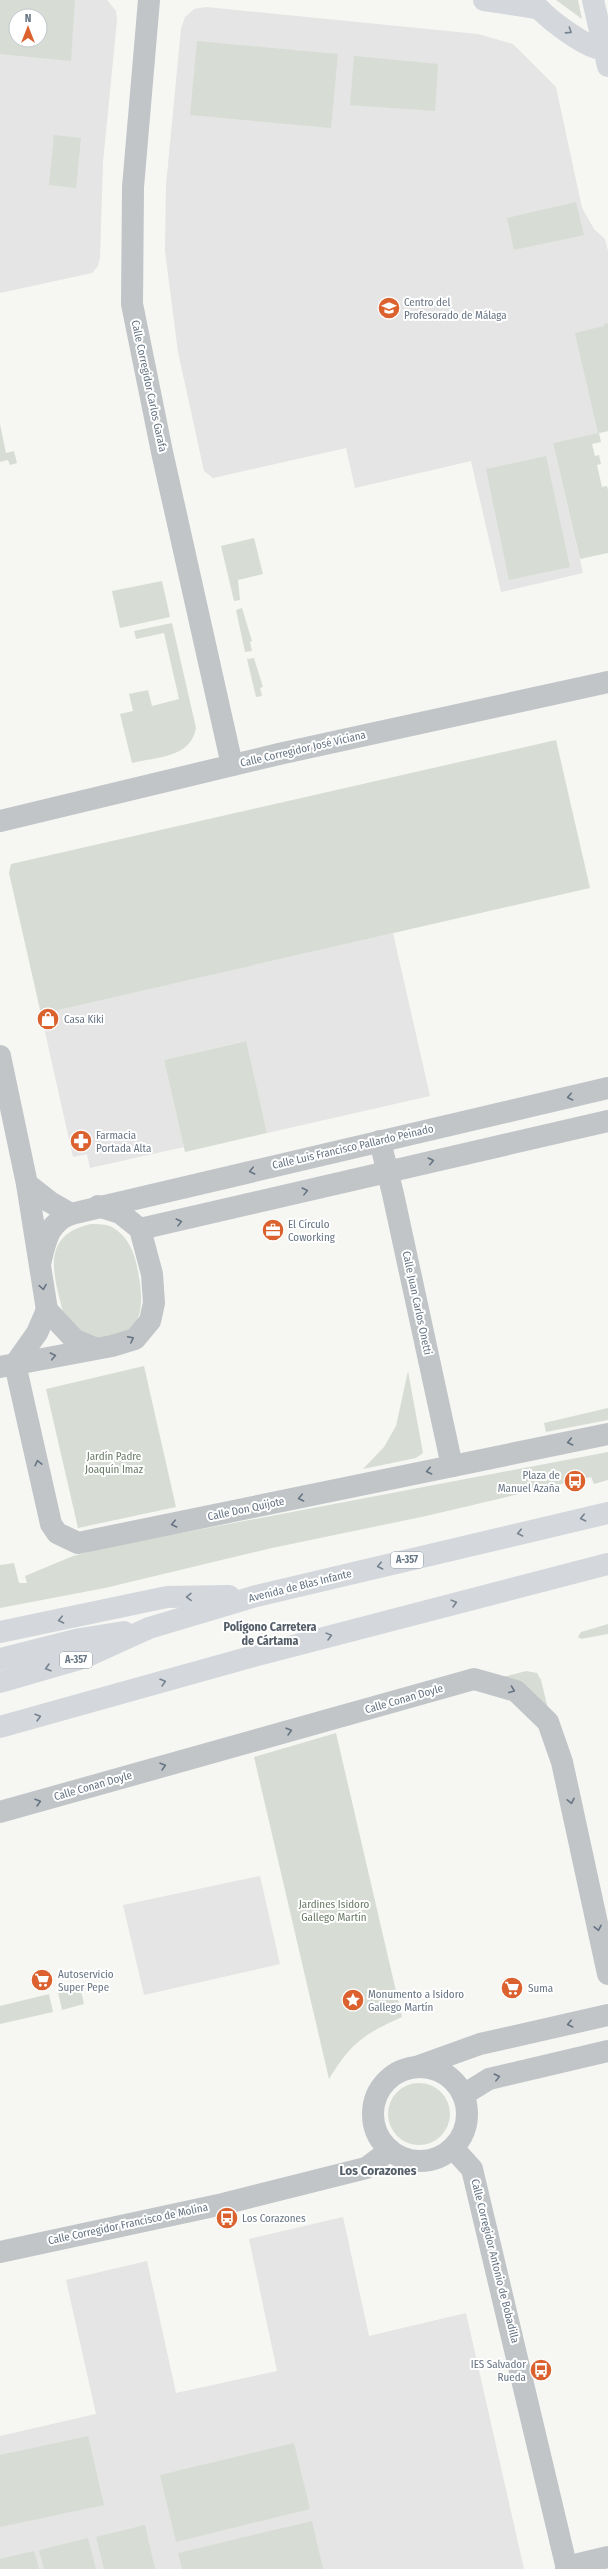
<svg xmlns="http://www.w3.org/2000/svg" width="608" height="2569" font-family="'Fira Sans Condensed',sans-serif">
<rect width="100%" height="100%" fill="#f6f6f3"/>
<g fill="#e4e5e4" fill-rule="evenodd">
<path d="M 0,0 L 107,0 L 116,11 L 117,20 L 103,162 L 100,257 L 98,266 L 92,273 L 0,293 ZM 16,16 L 40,16 L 40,40 L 16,40 Z"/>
<path d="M 206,7 L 478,34 L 513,44 L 556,87 L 582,208 L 594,229 L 605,239 L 608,251 L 608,431 L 553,443 L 583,573 L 501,592 L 471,461 L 355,488 L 346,448 L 213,478 L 204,471 L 178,352 L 165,251 L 166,185 L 181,29 L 185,17 L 194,9 Z"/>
<path d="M 393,933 L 430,1096 L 267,1133 L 245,1041 L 164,1060 L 184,1147 L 90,1168 L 87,1154 L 73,1157 L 41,1014 Z"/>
<path d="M 260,1876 L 280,1964 L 144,1995 L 123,1905 Z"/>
<path d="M 343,2217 L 369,2336 L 466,2313 L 524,2569 L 0,2569 L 0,2436 L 96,2414 L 66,2280 L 147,2261 L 176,2393 L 277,2371 L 249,2239 Z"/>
</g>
<g fill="#d7ddd4" fill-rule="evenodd">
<path d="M 0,0 L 75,0 L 71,61 L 0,54 ZM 16,16 L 40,16 L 40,40 L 16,40 Z"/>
<path d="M 556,0 L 578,0 L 582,19 Z"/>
<path d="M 197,41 L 338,54 L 331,128 L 190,115 Z"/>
<path d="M 354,56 L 438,64 L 435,111 L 350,105 Z"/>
<path d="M 54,135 L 81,138 L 76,188 L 49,185 Z"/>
<path d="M 576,202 L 584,235 L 514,250 L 507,218 Z"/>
<path d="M 608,323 L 608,431 L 599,433 L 601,442 L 592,444 L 595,456 L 599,455 L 601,464 L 597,465 L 602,487 L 607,486 L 608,490 L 608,553 L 580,559 L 553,443 L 598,433 L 575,333 L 604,326 L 604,324 Z"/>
<path d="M 0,424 L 6,453 L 14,451 L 17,463 L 10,465 L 8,460 L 0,462 Z"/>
<path d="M 546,456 L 570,567 L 509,580 L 486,469 Z"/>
<path d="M 254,538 L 263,574 L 238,580 L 240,600 L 234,601 L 221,546 Z"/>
<path d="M 162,581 L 170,617 L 120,628 L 112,591 Z"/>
<path d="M 242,608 L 252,641 L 250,642 L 252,651 L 245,652 L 236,610 Z"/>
<path d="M 172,623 L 196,728 C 191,758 156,757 132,763 L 120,714 L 133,711 L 129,694 L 148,690 L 152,706 L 179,699 L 164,633 L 136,639 L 134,631 Z"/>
<path d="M 254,658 L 263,687 L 260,688 L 262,696 L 256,697 L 247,659 Z"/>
<path d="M 556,740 L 590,888 L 41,1014 L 9,873 L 11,864 Z"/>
<path d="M 246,1041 L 267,1133 L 185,1152 L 164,1060 Z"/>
<path d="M 91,1224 C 98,1224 106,1224 112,1227 C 131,1238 136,1258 139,1277 C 144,1306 143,1336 105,1337 C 101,1338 94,1339 90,1338 C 81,1334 72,1325 65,1320 C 56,1281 36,1236 91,1224 Z"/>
<path d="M 144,1366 L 176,1507 L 78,1528 L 46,1389 Z"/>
<path d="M 408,1371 L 423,1453 L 416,1458 L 363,1469 L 384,1447 L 396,1426 Z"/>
<path d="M 608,1408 L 608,1420 L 546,1432 L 544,1423 Z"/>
<path d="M 608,1452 L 608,1480 L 594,1484 L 591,1477 L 426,1516 L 272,1548 L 105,1588 L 0,1608 L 0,1565 L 14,1563 L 19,1583 L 27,1583 L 25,1576 L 73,1556 L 107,1547 Z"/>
<path d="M 608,1624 L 608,1634 L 581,1639 L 578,1637 L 581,1632 Z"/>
<path d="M 526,1671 L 537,1673 L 541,1680 L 548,1709 L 503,1677 Z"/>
<path d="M 336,1733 L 402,2017 C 364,2034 351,2043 329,2079 L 254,1757 Z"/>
<path d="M 80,1987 L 84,2004 L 62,2010 L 58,1992 Z"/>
<path d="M 49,1994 L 53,2012 L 0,2024 L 0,2006 Z"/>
<circle cx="419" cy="2114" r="31"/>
<path d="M 88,2436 L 104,2505 L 0,2527 L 0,2455 Z"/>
<path d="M 294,2443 L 310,2509 L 176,2542 L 160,2475 Z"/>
<path d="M 312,2521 L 323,2569 L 182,2569 L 178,2553 Z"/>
<path d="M 145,2525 L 155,2569 L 104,2569 L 96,2537 Z"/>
<path d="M 88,2538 L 96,2569 L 44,2569 L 39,2550 Z"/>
<path d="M 34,2551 L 39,2569 L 0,2569 L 0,2559 Z"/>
</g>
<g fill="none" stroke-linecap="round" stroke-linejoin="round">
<g stroke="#c1c5c8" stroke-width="22">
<path d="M 149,0 L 133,187 L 132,304 L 162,452 L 232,765"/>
<path d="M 0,821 L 279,754 L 608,682"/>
<path d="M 0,1056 L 27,1184 L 47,1310 L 75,1340 L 94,1348"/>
<path d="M 380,1141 L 393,1194 L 452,1466"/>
<path d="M 27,1184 L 50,1202 L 71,1214"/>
<path d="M 140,1229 L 608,1121"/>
<path d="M 40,1264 C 45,1243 48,1222 71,1214 L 608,1088"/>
<path d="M 15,1364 L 51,1524 L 57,1533 L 78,1543 L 608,1434"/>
<path d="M 15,1364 L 37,1333 L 47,1310"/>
<path d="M 0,1367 L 112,1346 L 135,1339 L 150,1321 L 154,1303 L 152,1274 L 140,1229 L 120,1213 L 98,1206"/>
<path d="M 0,1812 L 474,1679 L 516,1691 L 548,1722 L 562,1762 L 608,1974"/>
<path d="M 416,2067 L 480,2044 L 608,2015"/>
<circle cx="420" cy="2114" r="47"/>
<path d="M 463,2095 L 489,2079 L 608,2051"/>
<path d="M 453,2148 L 472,2169 L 567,2569"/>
<path d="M 0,2252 L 223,2204 L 366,2168 L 390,2150"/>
<path d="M 566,2567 L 608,2557"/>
</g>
<g stroke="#d4d8dc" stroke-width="22">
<path d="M 484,0 L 537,8"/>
<path d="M 532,0 C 543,16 588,51 608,50"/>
<path d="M 593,0 L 608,66"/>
</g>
<g stroke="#d4d8dc" stroke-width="22">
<path d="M 0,1632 L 167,1597 L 229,1596"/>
<path d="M 0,1659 L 80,1639 L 124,1632"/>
<path d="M 0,1682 L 83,1658 L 149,1628 L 256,1596 L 608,1513"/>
<path d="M 0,1727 L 254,1656 L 608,1564"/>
</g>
</g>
<defs><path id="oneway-chevron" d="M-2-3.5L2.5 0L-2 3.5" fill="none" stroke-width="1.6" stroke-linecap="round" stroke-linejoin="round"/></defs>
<g stroke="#768390">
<use href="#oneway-chevron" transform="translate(569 31) rotate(33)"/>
<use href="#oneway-chevron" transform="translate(583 1518) rotate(167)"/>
<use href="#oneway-chevron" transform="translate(520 1533) rotate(167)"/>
<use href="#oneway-chevron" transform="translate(380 1566) rotate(167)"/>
<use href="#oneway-chevron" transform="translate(189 1597) rotate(179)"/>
<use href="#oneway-chevron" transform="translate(454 1603) rotate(-15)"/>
<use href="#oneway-chevron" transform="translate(61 1620) rotate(168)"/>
<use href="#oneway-chevron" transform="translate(329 1636) rotate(-15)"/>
<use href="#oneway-chevron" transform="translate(48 1668) rotate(164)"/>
<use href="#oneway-chevron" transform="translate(163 1682) rotate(-16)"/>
<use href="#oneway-chevron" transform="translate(38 1717) rotate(-16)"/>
</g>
<g stroke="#667483">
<use href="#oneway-chevron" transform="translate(570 1097) rotate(167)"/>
<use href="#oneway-chevron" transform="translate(431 1161) rotate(-13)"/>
<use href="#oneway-chevron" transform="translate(252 1171) rotate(167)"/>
<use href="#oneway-chevron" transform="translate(305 1191) rotate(-14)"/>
<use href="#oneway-chevron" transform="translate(179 1222) rotate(-14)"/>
<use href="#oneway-chevron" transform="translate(43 1287) rotate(81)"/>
<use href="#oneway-chevron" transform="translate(131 1339) rotate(-27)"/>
<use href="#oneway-chevron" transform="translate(53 1356) rotate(-11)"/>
<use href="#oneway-chevron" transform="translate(570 1442) rotate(168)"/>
<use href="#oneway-chevron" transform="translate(38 1463) rotate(-103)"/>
<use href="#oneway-chevron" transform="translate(429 1471) rotate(168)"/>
<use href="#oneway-chevron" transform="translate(301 1498) rotate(168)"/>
<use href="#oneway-chevron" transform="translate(174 1524) rotate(168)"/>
<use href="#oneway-chevron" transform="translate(512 1690) rotate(21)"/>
<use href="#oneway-chevron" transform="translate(289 1731) rotate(-16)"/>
<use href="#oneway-chevron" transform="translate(163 1766) rotate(-16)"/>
<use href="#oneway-chevron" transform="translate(571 1801) rotate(78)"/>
<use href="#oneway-chevron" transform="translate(38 1802) rotate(-16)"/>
<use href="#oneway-chevron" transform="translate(598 1928) rotate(78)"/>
<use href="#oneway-chevron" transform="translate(570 2024) rotate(167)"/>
<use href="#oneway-chevron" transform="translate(497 2077) rotate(-14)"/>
</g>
<defs>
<g id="university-disc" transform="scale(1.15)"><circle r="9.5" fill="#db612e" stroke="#fff"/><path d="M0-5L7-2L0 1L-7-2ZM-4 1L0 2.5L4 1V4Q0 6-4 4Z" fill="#fff"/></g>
<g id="shop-disc" transform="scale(1.15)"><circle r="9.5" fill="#db612e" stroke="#fff"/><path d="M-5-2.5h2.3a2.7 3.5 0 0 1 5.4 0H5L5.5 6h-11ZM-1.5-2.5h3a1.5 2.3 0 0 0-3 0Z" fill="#fff"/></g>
<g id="pharmacy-disc" transform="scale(1.15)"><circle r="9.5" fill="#db612e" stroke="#fff"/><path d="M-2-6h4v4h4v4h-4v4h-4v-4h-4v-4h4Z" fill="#fff"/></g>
<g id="office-disc" transform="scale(1.15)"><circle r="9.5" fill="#db612e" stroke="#fff"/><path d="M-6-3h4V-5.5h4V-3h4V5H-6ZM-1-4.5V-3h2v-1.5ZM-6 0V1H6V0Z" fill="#fff"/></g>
<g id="bus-disc" transform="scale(1.15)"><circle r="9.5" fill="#db612e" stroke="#fff"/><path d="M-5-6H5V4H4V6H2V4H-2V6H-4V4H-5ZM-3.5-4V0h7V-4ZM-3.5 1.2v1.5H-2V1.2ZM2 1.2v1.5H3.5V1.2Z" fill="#fff"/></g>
<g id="supermarket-disc" transform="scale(1.15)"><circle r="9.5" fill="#db612e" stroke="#fff"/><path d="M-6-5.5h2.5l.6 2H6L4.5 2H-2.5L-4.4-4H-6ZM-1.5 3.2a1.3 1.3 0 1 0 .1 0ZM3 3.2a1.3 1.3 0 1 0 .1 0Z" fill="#fff"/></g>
<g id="sight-disc" transform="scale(1.15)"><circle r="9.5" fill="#db612e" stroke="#fff"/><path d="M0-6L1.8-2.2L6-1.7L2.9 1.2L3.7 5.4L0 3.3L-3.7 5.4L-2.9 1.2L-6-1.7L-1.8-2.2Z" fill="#fff"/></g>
</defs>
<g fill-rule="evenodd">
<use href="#university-disc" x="389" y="308"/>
<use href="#shop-disc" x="48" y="1019"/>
<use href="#pharmacy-disc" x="81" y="1141"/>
<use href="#office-disc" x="273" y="1230"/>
<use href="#bus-disc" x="575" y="1481"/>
<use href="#supermarket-disc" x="42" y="1980"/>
<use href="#supermarket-disc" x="512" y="1988"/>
<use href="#sight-disc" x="353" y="2000"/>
<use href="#bus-disc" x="227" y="2218"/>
<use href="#bus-disc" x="541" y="2370"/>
</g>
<g text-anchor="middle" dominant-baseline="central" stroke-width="4" stroke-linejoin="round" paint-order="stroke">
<g fill="#fff" stroke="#949ea8" stroke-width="1">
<rect x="391" y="1552" width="32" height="16" rx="3"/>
<rect x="60" y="1652" width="32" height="16" rx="3"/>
</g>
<g font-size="10" font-weight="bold" fill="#667483">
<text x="407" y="1560">A-357</text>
<text x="76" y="1660">A-357</text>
</g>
<g font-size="11" fill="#667483" stroke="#fff" text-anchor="start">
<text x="404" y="302">Centro del<tspan x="404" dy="13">Profesorado de Málaga</tspan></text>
<text x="64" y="1019">Casa Kiki</text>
<text x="96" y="1135">Farmacia<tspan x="96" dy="13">Portada Alta</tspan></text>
<text x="288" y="1224">El Círculo<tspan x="288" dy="13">Coworking</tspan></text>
<text x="560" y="1475" text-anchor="end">Plaza de<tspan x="560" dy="13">Manuel Azaña</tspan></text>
<text x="58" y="1974">Autoservicio<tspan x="58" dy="13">Super Pepe</tspan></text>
<text x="528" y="1988">Suma</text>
<text x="368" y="1994">Monumento a Isidoro<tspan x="368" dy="13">Gallego Martín</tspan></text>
<text x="242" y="2218">Los Corazones</text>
<text x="526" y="2364" text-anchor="end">IES Salvador<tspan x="526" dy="13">Rueda</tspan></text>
</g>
<g font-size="11" fill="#667483" stroke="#fff">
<text transform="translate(149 386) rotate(78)">Calle Corregidor Carlos Garafa</text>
<text transform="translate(303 749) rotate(-13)">Calle Corregidor José Viciana</text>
<text transform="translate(353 1147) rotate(-13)">Calle Luis Francisco Pallardo Peinado</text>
<text transform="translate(417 1303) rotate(78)">Calle Juan Carlos Onetti</text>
<text transform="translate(246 1509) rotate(-12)">Calle Don Quijote</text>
<text transform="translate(300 1586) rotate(-14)">Avenida de Blas Infante</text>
<text transform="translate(404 1699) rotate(-16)">Calle Conan Doyle</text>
<text transform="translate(93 1786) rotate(-16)">Calle Conan Doyle</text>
<text transform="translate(128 2224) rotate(-12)">Calle Corregidor Francisco de Molina</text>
<text transform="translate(495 2261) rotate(76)">Calle Corregidor Antonio de Bobadilla</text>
</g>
<g font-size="11" fill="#687a65" stroke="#fff">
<text x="114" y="1456">Jardín Padre<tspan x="114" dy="13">Joaquín Imaz</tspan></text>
<text x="334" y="1904">Jardines Isidoro<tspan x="334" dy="13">Gallego Martín</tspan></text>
</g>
<g font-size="12" font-weight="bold" fill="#545e68" stroke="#fff">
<text x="270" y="1627">Polígono Carretera<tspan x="270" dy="14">de Cártama</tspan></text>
</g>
<g font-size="13" font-weight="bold" fill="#545e68" stroke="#fff">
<text x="378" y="2170">Los Corazones</text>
</g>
</g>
<g transform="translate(28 28)"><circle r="19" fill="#ffffff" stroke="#c2c7cd"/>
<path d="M0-3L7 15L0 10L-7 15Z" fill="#db612e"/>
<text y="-6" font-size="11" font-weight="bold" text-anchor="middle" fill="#667483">N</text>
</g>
</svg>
